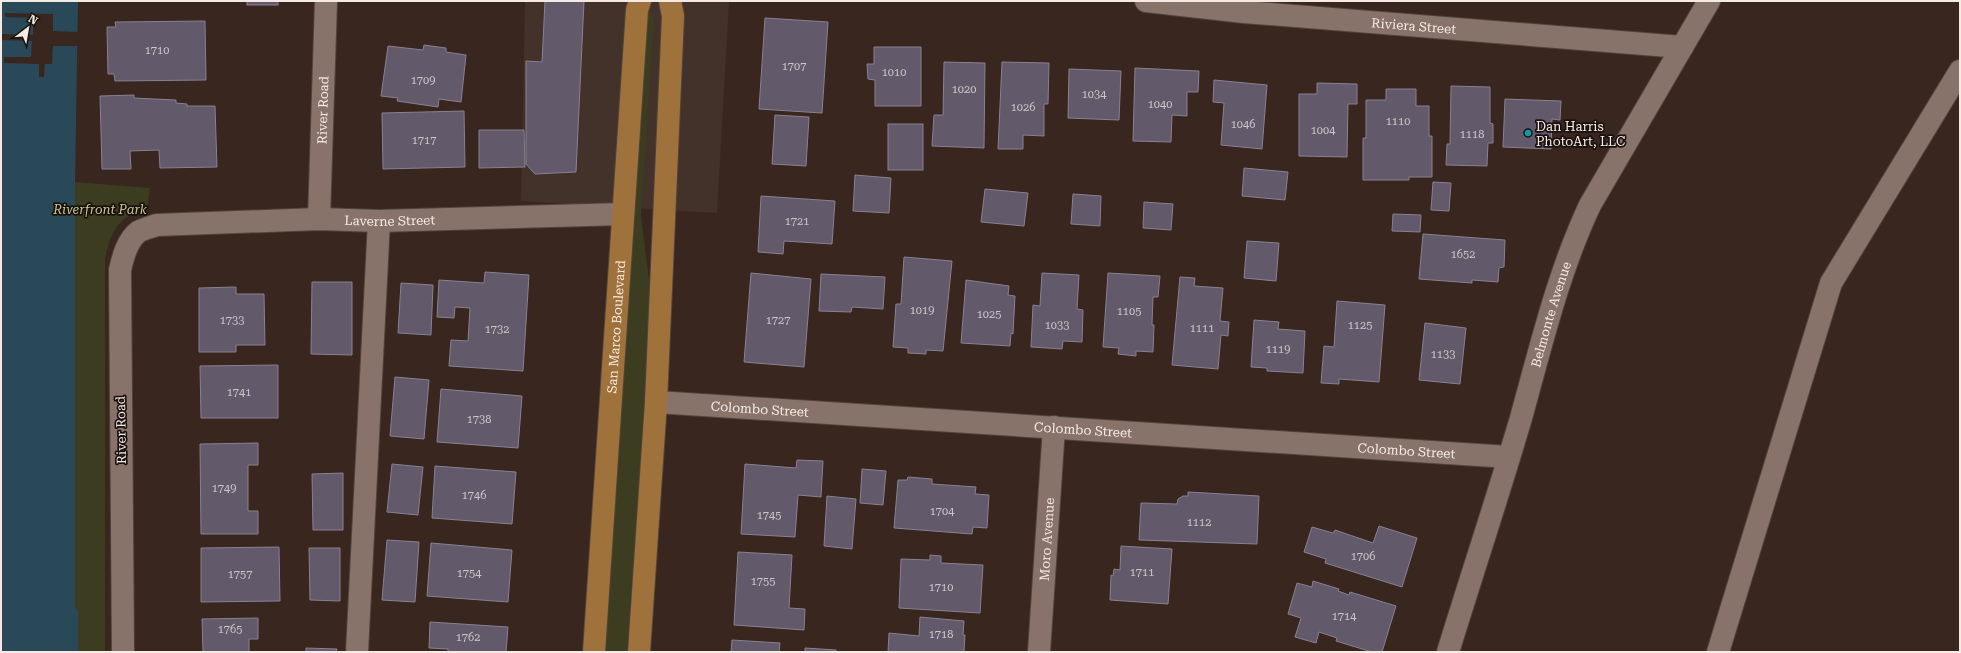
<svg xmlns="http://www.w3.org/2000/svg" width="1961" height="653" font-family="'Roboto Serif',serif">
<rect width="100%" height="100%" fill="#38261f"/>
<path fill="#43322a" d="M 525,1 L 729,1 L 717,213 L 521,201 Z"/>
<g fill="#3b3c20">
<path d="M 651,11 L 654,18 L 641,216 L 652,303 L 627,652 L 605,652 L 648,16 Z"/>
<path d="M 75,182 L 150,188 L 147,209 C 141,211 134,213 129,216 C 114,224 108,243 105,259 L 105,652 L 78,652 L 78,612 L 75,606 Z"/>
</g>
<path fill="#2a4958" d="M 1,1 L 78,1 L 75,182 L 75,606 L 78,611 L 78,652 L 1,652 Z"/>
<path fill="#38261f" d="M 5,13 L 53,14 L 53,31 L 79,32 L 78,46 L 53,46 L 52,64 L 45,64 L 44,77 L 39,77 L 39,64 L 4,63 L 4,57 L 31,57 L 32,41 L 1,40 L 1,34 L 33,35 L 33,18 L 5,17 Z"/>
<g fill="#625a6b" stroke="#898092">
<rect x="247" y="1" width="31" height="4"/>
<path d="M 545,1 L 584,1 L 576,172 L 535,174 L 526,164 L 526,61 L 542,62 Z"/>
<path d="M 765,18 L 828,22 L 822,113 L 759,109 Z"/>
<path d="M 205,21 L 206,80 L 115,81 L 114,74 L 108,74 L 107,27 L 116,27 L 115,22 Z"/>
<path d="M 424,45 L 446,48 L 446,52 L 466,55 L 461,102 L 439,99 L 438,107 L 397,101 L 398,98 L 381,96 L 388,46 L 423,50 Z"/>
<path d="M 874,47 L 921,47 L 921,106 L 875,106 L 875,80 L 868,79 L 867,64 L 874,64 Z"/>
<path d="M 944,62 L 985,63 L 984,148 L 932,146 L 934,115 L 943,115 Z"/>
<path d="M 1002,62 L 1049,63 L 1048,104 L 1044,104 L 1044,136 L 1023,135 L 1023,149 L 998,149 Z"/>
<path d="M 1135,68 L 1199,71 L 1198,92 L 1187,92 L 1187,116 L 1172,115 L 1171,142 L 1133,141 Z"/>
<path d="M 1069,69 L 1121,71 L 1119,120 L 1068,118 Z"/>
<path d="M 1214,80 L 1267,85 L 1262,149 L 1221,145 L 1224,103 L 1213,102 Z"/>
<path d="M 1317,83 L 1357,84 L 1357,104 L 1348,104 L 1347,157 L 1299,156 L 1299,94 L 1317,94 Z"/>
<path d="M 1451,86 L 1490,87 L 1490,123 L 1493,124 L 1493,143 L 1488,143 L 1487,166 L 1446,165 L 1447,144 L 1450,144 Z"/>
<path d="M 1386,89 L 1416,89 L 1416,106 L 1429,106 L 1429,136 L 1432,136 L 1432,177 L 1409,177 L 1409,180 L 1363,180 L 1363,138 L 1366,138 L 1366,100 L 1386,100 Z"/>
<path d="M 134,95 L 134,98 L 176,100 L 176,103 L 187,104 L 187,106 L 215,106 L 217,167 L 160,168 L 159,150 L 130,151 L 131,169 L 102,169 L 100,96 Z"/>
<path d="M 1505,99 L 1561,101 L 1560,120 L 1552,119 L 1551,149 L 1503,147 Z"/>
<path d="M 464,111 L 465,167 L 383,169 L 382,113 Z"/>
<path d="M 775,115 L 809,117 L 806,166 L 772,164 Z"/>
<rect x="888" y="124" width="35" height="46"/>
<path d="M 479,130 L 524,130 L 525,167 L 479,168 Z"/>
<path d="M 1244,168 L 1288,172 L 1285,200 L 1242,196 Z"/>
<path d="M 855,175 L 891,178 L 889,213 L 853,211 Z"/>
<path d="M 1433,182 L 1451,183 L 1449,211 L 1431,210 Z"/>
<path d="M 985,189 L 1028,193 L 1024,226 L 981,222 Z"/>
<path d="M 1073,194 L 1101,196 L 1100,226 L 1071,224 Z"/>
<path d="M 761,196 L 835,201 L 832,244 L 784,241 L 783,254 L 758,252 Z"/>
<path d="M 1144,202 L 1173,204 L 1171,230 L 1143,228 Z"/>
<path d="M 1393,214 L 1421,215 L 1420,232 L 1392,231 Z"/>
<path d="M 1423,234 L 1505,240 L 1504,267 L 1499,268 L 1498,282 L 1472,280 L 1472,283 L 1419,279 Z"/>
<path d="M 1247,241 L 1279,243 L 1276,281 L 1244,278 Z"/>
<path d="M 904,257 L 952,261 L 943,351 L 926,350 L 926,354 L 908,353 L 908,348 L 893,347 L 896,304 L 901,304 Z"/>
<path d="M 485,272 L 529,275 L 523,371 L 449,366 L 451,340 L 468,341 L 470,308 L 455,307 L 454,318 L 437,317 L 439,280 L 484,283 Z"/>
<path d="M 751,273 L 811,279 L 804,367 L 744,362 Z"/>
<path d="M 1042,273 L 1079,275 L 1077,309 L 1083,310 L 1082,342 L 1063,341 L 1062,349 L 1031,347 L 1033,305 L 1040,306 Z"/>
<path d="M 1108,273 L 1160,276 L 1158,297 L 1153,297 L 1152,325 L 1154,325 L 1153,352 L 1136,351 L 1136,356 L 1118,354 L 1119,348 L 1103,347 Z"/>
<path d="M 821,274 L 885,277 L 883,309 L 852,307 L 851,312 L 819,311 Z"/>
<path d="M 1180,277 L 1195,278 L 1194,286 L 1223,288 L 1220,321 L 1229,322 L 1228,336 L 1221,335 L 1218,369 L 1172,365 Z"/>
<path d="M 966,280 L 1009,286 L 1008,295 L 1015,296 L 1013,334 L 1011,333 L 1010,346 L 961,343 Z"/>
<path d="M 312,282 L 352,282 L 352,355 L 311,354 Z"/>
<path d="M 401,283 L 433,285 L 431,335 L 398,333 Z"/>
<path d="M 236,287 L 236,294 L 264,294 L 265,345 L 236,345 L 236,352 L 199,352 L 199,288 Z"/>
<path d="M 1337,301 L 1385,305 L 1379,382 L 1339,379 L 1339,384 L 1321,383 L 1324,346 L 1334,347 Z"/>
<path d="M 1254,320 L 1279,322 L 1278,329 L 1305,331 L 1303,373 L 1267,371 L 1267,368 L 1251,367 Z"/>
<path d="M 1425,323 L 1466,328 L 1460,384 L 1419,380 Z"/>
<path d="M 278,365 L 278,418 L 201,418 L 200,366 Z"/>
<path d="M 395,377 L 429,380 L 424,439 L 390,436 Z"/>
<path d="M 441,389 L 522,396 L 518,448 L 437,442 Z"/>
<path d="M 258,443 L 258,465 L 248,465 L 248,511 L 258,511 L 258,534 L 201,534 L 200,444 Z"/>
<path d="M 797,460 L 823,461 L 821,497 L 798,495 L 795,537 L 741,534 L 745,464 L 796,468 Z"/>
<path d="M 392,464 L 423,467 L 418,515 L 387,512 Z"/>
<path d="M 435,466 L 516,472 L 512,524 L 432,518 Z"/>
<path d="M 862,469 L 886,471 L 883,505 L 860,503 Z"/>
<path d="M 343,473 L 343,530 L 313,530 L 312,474 Z"/>
<path d="M 908,477 L 932,479 L 932,484 L 976,487 L 975,494 L 989,495 L 987,528 L 973,527 L 972,534 L 894,528 L 898,480 L 907,480 Z"/>
<path d="M 1188,492 L 1259,496 L 1257,544 L 1139,540 L 1141,503 L 1177,504 L 1178,499 L 1183,496 L 1188,496 Z"/>
<path d="M 827,496 L 856,499 L 852,549 L 824,546 Z"/>
<path d="M 1379,526 L 1417,538 L 1402,587 L 1325,563 L 1326,559 L 1304,552 L 1312,527 L 1333,533 L 1335,530 L 1373,543 Z"/>
<path d="M 387,540 L 419,542 L 415,602 L 382,600 Z"/>
<path d="M 431,543 L 512,550 L 508,602 L 427,596 Z"/>
<path d="M 1121,546 L 1172,549 L 1168,604 L 1110,600 L 1111,575 L 1113,576 L 1114,569 L 1120,570 Z"/>
<path d="M 279,547 L 280,601 L 201,602 L 201,548 Z"/>
<path d="M 309,548 L 340,548 L 340,601 L 310,600 Z"/>
<path d="M 738,552 L 792,555 L 789,608 L 805,609 L 804,630 L 734,625 Z"/>
<path d="M 930,555 L 941,556 L 941,563 L 983,565 L 980,613 L 899,608 L 901,559 L 930,560 Z"/>
<path d="M 1313,581 L 1339,589 L 1338,591 L 1349,595 L 1350,592 L 1396,606 L 1382,652 L 1372,652 L 1336,641 L 1337,638 L 1319,632 L 1316,643 L 1295,637 L 1301,618 L 1288,614 L 1297,583 L 1312,587 Z"/>
<path d="M 920,617 L 964,621 L 963,635 L 965,635 L 964,652 L 888,652 L 889,633 L 919,636 Z"/>
<path d="M 258,618 L 258,639 L 249,639 L 249,652 L 203,652 L 202,619 Z"/>
<path d="M 430,622 L 508,627 L 506,652 L 448,652 L 448,649 L 429,648 Z"/>
<path d="M 732,640 L 780,643 L 779,652 L 731,652 Z"/>
<path d="M 306,648 L 337,649 L 336,652 L 306,652 Z"/>
<path d="M 805,648 L 836,650 L 836,652 L 805,652 Z"/>
</g>
<g fill="none" stroke-linecap="round" stroke-linejoin="round">
<g stroke="#52443d" stroke-width="24">
<g id="minor">
<path id="s1" d="M 1146,1 L 1244,12 L 1682,47"/>
<path id="s2" d="M 319,219 L 326,1"/>
<path id="s3" d="M 656,402 L 1509,457"/>
<path id="s4" d="M 123,652 L 120,270 C 123,257 127,241 138,232 C 143,229 151,227 157,225 L 319,219 L 379,221 L 623,214"/>
<path d="M 357,652 L 379,221"/>
<path id="s5" d="M 1039,652 L 1054,427"/>
<path id="s6" d="M 1448,652 C 1472,574 1498,496 1521,418 C 1541,346 1558,273 1590,205 L 1709,1"/>
<path d="M 1718,652 L 1831,283 L 1960,71"/>
</g>
</g>
<g stroke="#52443d" stroke-width="24">
<g id="major">
<path id="s7" d="M 594,652 L 637,10 L 640,1"/>
<path d="M 639,652 L 656,402 L 673,16 L 670,1"/>
</g>
</g>
<use href="#minor" stroke="#88736a" stroke-width="22"/>
<use href="#major" stroke="#9f723c" stroke-width="22"/>
</g>
<circle fill="#0f9aa8" stroke="#19110e" stroke-width="1.5" cx="1528" cy="133" r="4"/>
<g text-anchor="middle" dominant-baseline="central" stroke-width="3.5" stroke-linejoin="round" paint-order="stroke">
<g font-size="11" fill="#d1c6c6">
<text x="157" y="50">1710</text>
<text x="794" y="66">1707</text>
<text x="894" y="72">1010</text>
<text x="423" y="80">1709</text>
<text x="964" y="89">1020</text>
<text x="1094" y="94">1034</text>
<text x="1160" y="104">1040</text>
<text x="1023" y="107">1026</text>
<text x="1398" y="121">1110</text>
<text x="1243" y="124">1046</text>
<text x="1323" y="130">1004</text>
<text x="1472" y="134">1118</text>
<text x="424" y="140">1717</text>
<text x="797" y="221">1721</text>
<text x="1463" y="254">1652</text>
<text x="922" y="310">1019</text>
<text x="1129" y="311">1105</text>
<text x="989" y="314">1025</text>
<text x="232" y="320">1733</text>
<text x="778" y="320">1727</text>
<text x="1057" y="325">1033</text>
<text x="1360" y="325">1125</text>
<text x="1202" y="328">1111</text>
<text x="497" y="329">1732</text>
<text x="1278" y="349">1119</text>
<text x="1443" y="354">1133</text>
<text x="239" y="392">1741</text>
<text x="479" y="419">1738</text>
<text x="224" y="488">1749</text>
<text x="474" y="495">1746</text>
<text x="942" y="511">1704</text>
<text x="769" y="515">1745</text>
<text x="1199" y="522">1112</text>
<text x="1363" y="556">1706</text>
<text x="1142" y="572">1711</text>
<text x="469" y="573">1754</text>
<text x="240" y="574">1757</text>
<text x="763" y="581">1755</text>
<text x="941" y="587">1710</text>
<text x="1344" y="616">1714</text>
<text x="230" y="629">1765</text>
<text x="941" y="634">1718</text>
<text x="468" y="637">1762</text>
</g>
<g font-size="13" fill="#f6eae5" stroke="#19110e">
<text stroke="none"><textPath href="#s1" startOffset="269">Riviera Street</textPath></text>
<text stroke="none"><textPath href="#s2" startOffset="109">River Road</textPath></text>
<text stroke="none"><textPath href="#s4" startOffset="678">Laverne Street</textPath></text>
<text stroke="none"><textPath href="#s6" startOffset="353">Belmonte Avenue</textPath></text>
<text stroke="none"><textPath href="#s7" startOffset="326">San Marco Boulevard</textPath></text>
<text stroke="none"><textPath href="#s3" startOffset="104">Colombo Street</textPath></text>
<text stroke="none"><textPath href="#s3" startOffset="428">Colombo Street</textPath></text>
<text transform="translate(121 430) rotate(-91)">River Road</text>
<text stroke="none"><textPath href="#s3" startOffset="752">Colombo Street</textPath></text>
<text stroke="none"><textPath href="#s5" startOffset="113">Moro Avenue</textPath></text>
</g>
<g font-size="13" fill="#f6eae5" stroke="#19110e" text-anchor="start">
<text x="1536" y="126">Dan Harris<tspan x="1536" dy="15">PhotoArt, LLC</tspan></text>
</g>
<g font-size="13" font-style="italic" fill="#c5c78f" stroke="#19110e">
<text x="100" y="209">Riverfront Park</text>
</g>
</g>
<rect width="1961" height="653" fill="none" stroke="#f6eae5" stroke-width="4"/>
<g transform="translate(28 28) rotate(31)" stroke="#19110e" stroke-width="3" paint-order="stroke">
<path d="M0-3L7 15L0 10L-7 15Z" fill="#f6eae5"/>
<text y="-6" font-size="11" font-weight="bold" text-anchor="middle" fill="#f6eae5">N</text>
</g>
</svg>
